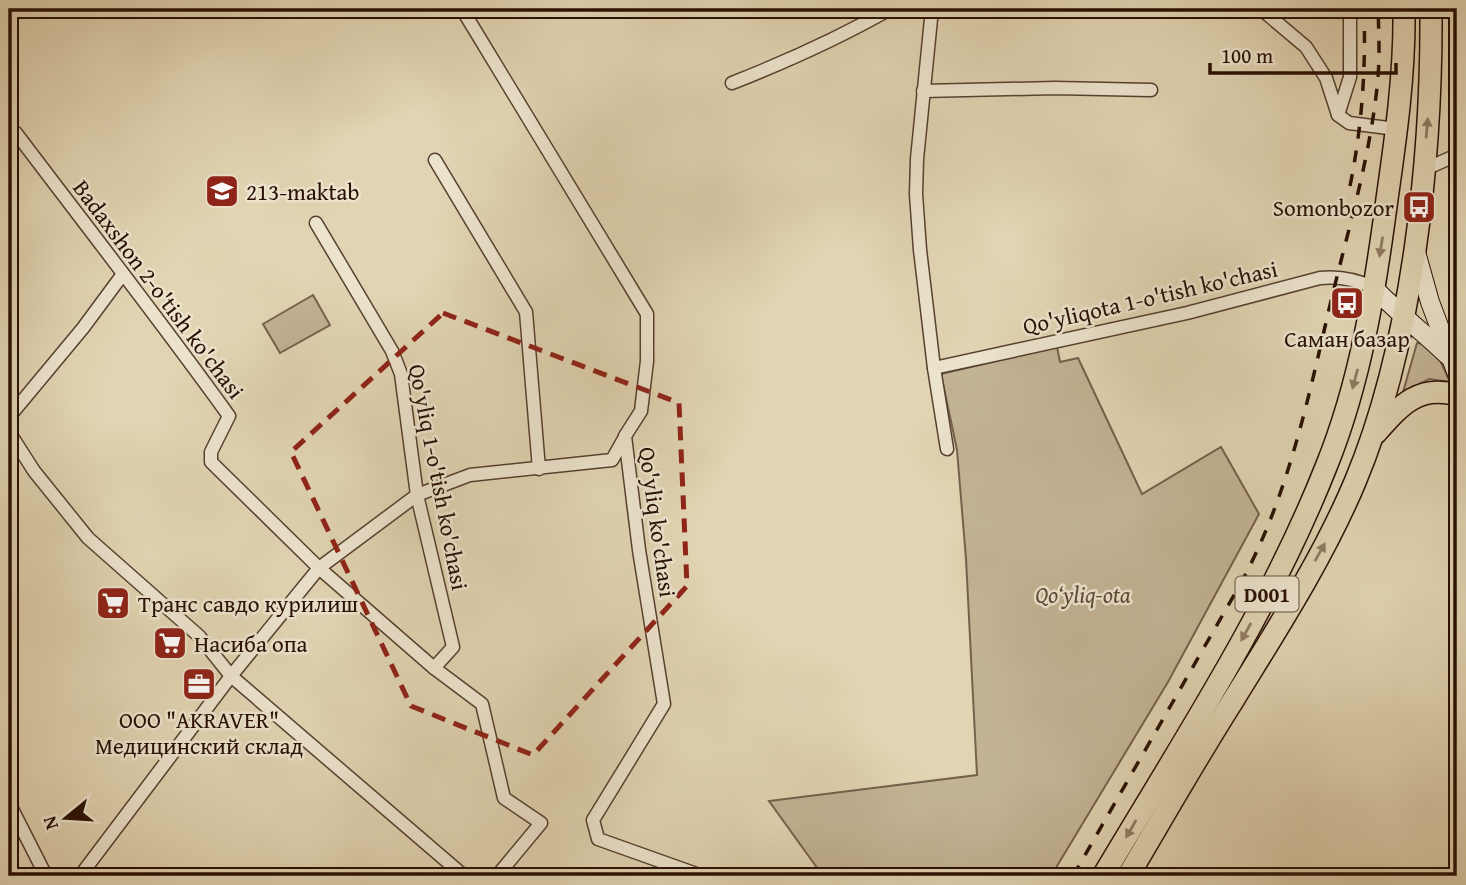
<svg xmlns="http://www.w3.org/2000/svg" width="1466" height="885" font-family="'Gentium Book Plus',serif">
<rect width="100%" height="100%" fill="#e1d4b2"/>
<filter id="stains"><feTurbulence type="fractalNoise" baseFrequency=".00286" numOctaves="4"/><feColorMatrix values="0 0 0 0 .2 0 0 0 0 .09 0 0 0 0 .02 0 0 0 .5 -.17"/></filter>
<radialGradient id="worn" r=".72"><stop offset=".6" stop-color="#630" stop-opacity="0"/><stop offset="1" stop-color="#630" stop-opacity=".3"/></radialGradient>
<g fill="#c2b394" stroke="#75614c" stroke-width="2">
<path d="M 313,295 L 330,325 L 280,353 L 263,324 Z"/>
<path d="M 1417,343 L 1433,345 L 1450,382 L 1429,379 L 1403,392 Z"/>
<path d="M 1057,347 L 1060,362 L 1078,358 L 1142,494 L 1221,447 L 1259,514 L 1168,682 L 1051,876 L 823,876 L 769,801 L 977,775 L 966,559 L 957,450 L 941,374 Z"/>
</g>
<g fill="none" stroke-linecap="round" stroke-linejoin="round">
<g stroke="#564030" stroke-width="15">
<g id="minor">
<path d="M 462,9 L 647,314 L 647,361 L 641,411 L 625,436 L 639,550 L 664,704 L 593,820 L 598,839 L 702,876"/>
<path d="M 932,9 L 917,159 L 916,194 L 920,250 L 934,368 L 947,449"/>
<path d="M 1261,9 L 1306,47 L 1326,78 L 1338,115 L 1349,123 L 1396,129"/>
<path d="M 732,83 C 788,61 837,39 890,9"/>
<path d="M 923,91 L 1055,88 L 1151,90"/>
<path d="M 1338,115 L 1350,77 L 1350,9"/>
<path d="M 9,129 L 16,133 C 87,227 160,320 229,416 L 211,452 L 211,462 L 319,568 L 434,668 L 482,704 L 504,798 L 541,823 L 497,876"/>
<path d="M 435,160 L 526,312 L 539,469"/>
<path d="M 1423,170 L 1457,155"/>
<path d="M 316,223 L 392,351 L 401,374 L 417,495 L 453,647 L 434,668"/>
<path d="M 934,368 L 1187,313 L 1320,278 C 1340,276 1356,279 1374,288"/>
<path d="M 9,417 L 83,328 L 123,274"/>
<path d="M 9,432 L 34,471 L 88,538 L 199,636 L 231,676 L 464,876"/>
<path d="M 9,803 L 46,876"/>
<path d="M 80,876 L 231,676 L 319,568 L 417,495 L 470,475 L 612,460 L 625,437"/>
</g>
</g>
<g stroke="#280f04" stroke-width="20">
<g id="secondary">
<path d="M 1416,252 L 1430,302 L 1457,374"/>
<path d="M 1374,288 C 1397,312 1423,332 1447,355"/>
</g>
</g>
<g stroke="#280f04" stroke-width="24">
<g id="trunk">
<path d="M 1376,433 C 1400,406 1418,384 1457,395"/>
<path d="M 1103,876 C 1182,743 1269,611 1326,467 C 1361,381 1375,290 1387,199 C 1396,136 1405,72 1404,9"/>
<path d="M 1128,876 C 1163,817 1197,757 1234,699 C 1277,629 1323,558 1355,482 C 1413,344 1432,157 1431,9"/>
</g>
</g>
<use href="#minor" stroke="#ece3cd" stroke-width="12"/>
<use href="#secondary" stroke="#ece3cd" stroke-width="18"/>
<use href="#trunk" stroke="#e1d4b2" stroke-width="21"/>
<g stroke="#280f04" stroke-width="3.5" stroke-dasharray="12 12" stroke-linecap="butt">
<path d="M 1350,186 C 1362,127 1366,69 1364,9"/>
<path d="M 1073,876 L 1241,583 C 1289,494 1308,399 1331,301 C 1348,230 1369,161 1377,88 C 1380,62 1379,35 1378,9"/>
</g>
</g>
<defs><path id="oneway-solid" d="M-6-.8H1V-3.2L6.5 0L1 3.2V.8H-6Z" transform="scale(1.75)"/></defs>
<g fill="#8e7b64">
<use href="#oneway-solid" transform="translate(1427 128) rotate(-85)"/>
<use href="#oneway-solid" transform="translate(1381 247) rotate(99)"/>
<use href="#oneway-solid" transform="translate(1355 379) rotate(105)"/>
<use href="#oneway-solid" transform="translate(1320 552) rotate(-61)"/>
<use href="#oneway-solid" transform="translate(1246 632) rotate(119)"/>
<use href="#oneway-solid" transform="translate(1131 829) rotate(120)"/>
</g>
<path fill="none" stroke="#8f2418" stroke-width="5" stroke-dasharray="14 9" stroke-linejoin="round" d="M 443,313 L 679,403 L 687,586 L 533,755 L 411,706 L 291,452 Z"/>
<defs>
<g id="school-square" transform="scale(1.75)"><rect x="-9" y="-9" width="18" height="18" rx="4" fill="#8f2418" stroke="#ece3cd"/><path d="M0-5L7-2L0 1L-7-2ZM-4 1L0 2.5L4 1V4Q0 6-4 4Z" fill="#fff"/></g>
<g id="bus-square" transform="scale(1.75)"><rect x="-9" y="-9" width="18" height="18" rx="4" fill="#8f2418" stroke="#ece3cd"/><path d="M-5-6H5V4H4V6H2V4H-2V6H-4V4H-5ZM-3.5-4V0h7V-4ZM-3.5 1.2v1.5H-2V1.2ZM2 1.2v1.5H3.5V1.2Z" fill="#fff"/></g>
<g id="supermarket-square" transform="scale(1.75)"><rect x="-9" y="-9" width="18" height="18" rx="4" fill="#8f2418" stroke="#ece3cd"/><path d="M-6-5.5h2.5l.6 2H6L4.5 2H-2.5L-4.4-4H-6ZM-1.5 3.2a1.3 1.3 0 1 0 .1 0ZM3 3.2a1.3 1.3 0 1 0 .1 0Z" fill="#fff"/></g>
<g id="office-square" transform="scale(1.75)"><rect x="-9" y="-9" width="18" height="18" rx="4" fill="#8f2418" stroke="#ece3cd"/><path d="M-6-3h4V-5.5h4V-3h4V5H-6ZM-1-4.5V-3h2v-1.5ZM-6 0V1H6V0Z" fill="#fff"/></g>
</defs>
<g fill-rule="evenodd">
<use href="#school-square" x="222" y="191"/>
<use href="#bus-square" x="1419" y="207"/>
<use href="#bus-square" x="1347" y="303"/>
<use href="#supermarket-square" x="113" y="603"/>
<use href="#supermarket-square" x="170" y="643"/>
<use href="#office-square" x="199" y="684"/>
</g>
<g text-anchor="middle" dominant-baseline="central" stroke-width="5" stroke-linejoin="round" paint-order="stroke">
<rect fill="#ece3cd" stroke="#634f40" stroke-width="2" x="1235.5" y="576.5" width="63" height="35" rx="5"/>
<g font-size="21" font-weight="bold" fill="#280f04">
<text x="1267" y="594">D001</text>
</g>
<g font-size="23" fill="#280f04" stroke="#ece3cd" text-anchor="start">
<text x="246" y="191">213-maktab</text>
<text x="1394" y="207" text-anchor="end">Somonbozor</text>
<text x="1347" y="338" text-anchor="middle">Саман базар</text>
<text x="138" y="603">Транс савдо курилиш</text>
<text x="194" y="643">Насиба опа</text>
<text x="199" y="719" text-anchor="middle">ООО "AKRAVER"<tspan x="199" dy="26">Медицинский склад</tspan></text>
</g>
<g font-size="23" fill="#280f04" stroke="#ece3cd">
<text transform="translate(159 289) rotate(53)">Badaxshon 2-o'tish ko'chasi</text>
<text transform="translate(1150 297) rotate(-13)">Qo'yliqota 1-o'tish ko'chasi</text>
<text transform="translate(439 477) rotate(79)">Qo'yliq 1-o'tish ko'chasi</text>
<text transform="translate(658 522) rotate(82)">Qo'yliq ko'chasi</text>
</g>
<g font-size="23" font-style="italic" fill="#5e4836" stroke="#ece3cd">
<text x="1083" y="594">Qo‘yliq-ota</text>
</g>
</g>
<rect width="1466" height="885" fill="none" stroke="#e1d4b2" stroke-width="35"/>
<rect x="10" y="10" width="1445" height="864" fill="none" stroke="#280f04" stroke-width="3.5"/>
<rect x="18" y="18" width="1431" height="850" fill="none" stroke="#280f04" stroke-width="2"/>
<g transform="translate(66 818) rotate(252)" stroke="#ece3cd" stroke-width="5" paint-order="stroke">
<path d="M0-5L12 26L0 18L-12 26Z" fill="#280f04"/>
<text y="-10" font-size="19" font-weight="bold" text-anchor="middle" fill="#280f04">N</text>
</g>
<path d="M1210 63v10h186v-10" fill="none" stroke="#280f04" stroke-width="3.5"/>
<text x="1221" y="63" font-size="21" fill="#280f04" stroke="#ece3cd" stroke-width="5" paint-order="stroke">100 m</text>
<rect width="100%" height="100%" filter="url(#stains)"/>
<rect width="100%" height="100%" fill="url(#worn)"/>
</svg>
